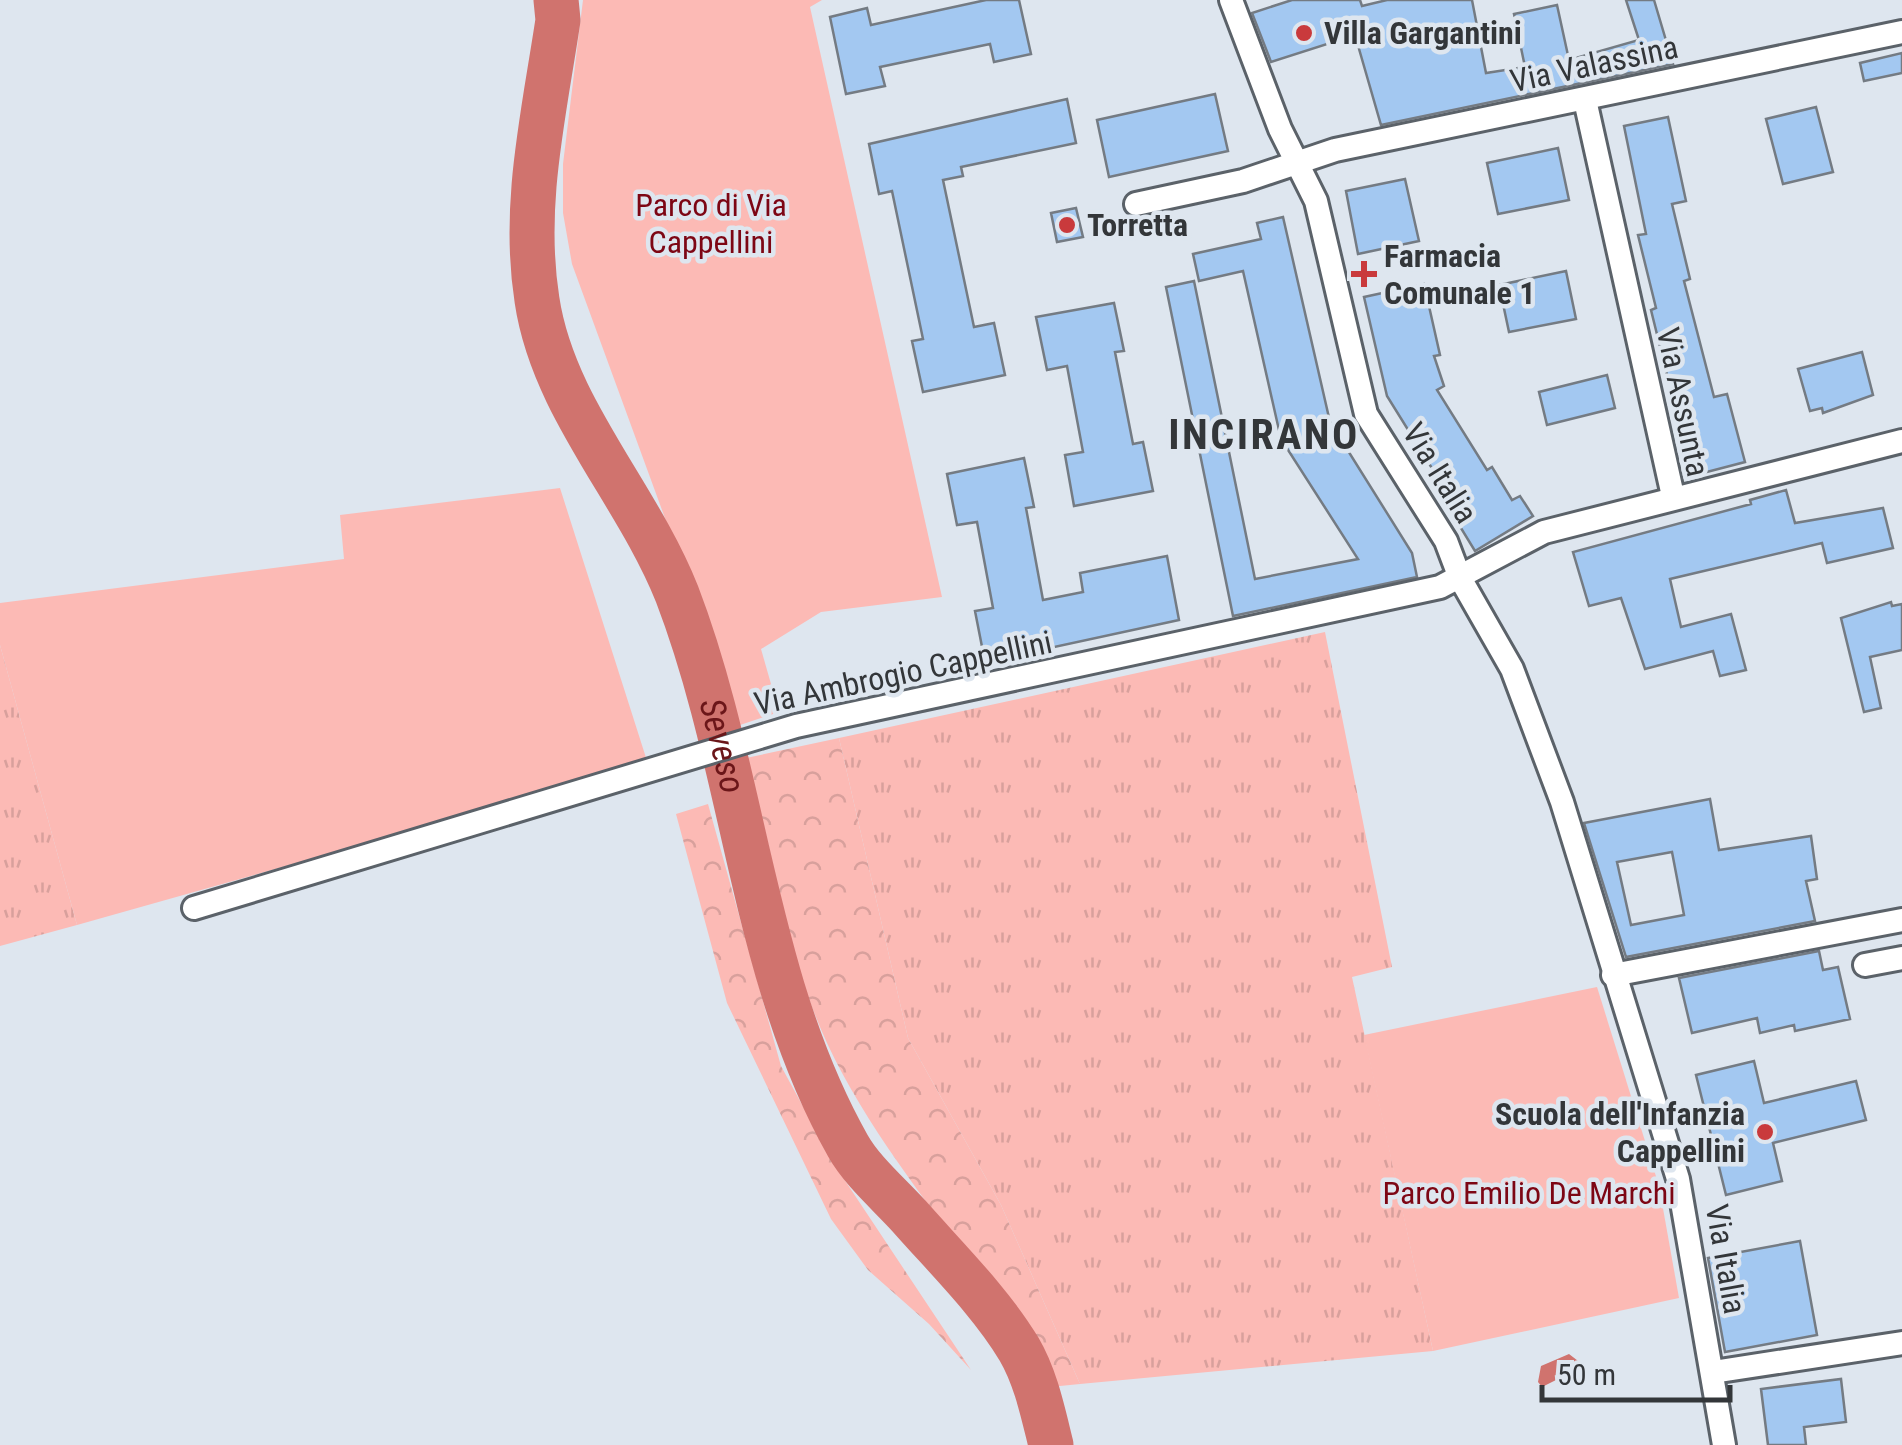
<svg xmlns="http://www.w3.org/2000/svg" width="1902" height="1445" font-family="'Roboto Condensed',sans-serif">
<defs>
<pattern id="grass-tufts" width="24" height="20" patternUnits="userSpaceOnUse" patternTransform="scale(2.5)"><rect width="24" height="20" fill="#fcbab5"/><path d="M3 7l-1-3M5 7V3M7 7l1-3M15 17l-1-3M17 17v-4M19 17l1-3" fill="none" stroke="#d8a09c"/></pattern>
<pattern id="forest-crowns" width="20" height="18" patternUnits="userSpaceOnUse" patternTransform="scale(2.5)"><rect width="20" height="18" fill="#fcbab5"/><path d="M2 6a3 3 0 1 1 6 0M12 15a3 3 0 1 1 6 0" fill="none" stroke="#d8a09c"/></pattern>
</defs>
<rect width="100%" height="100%" fill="#dee6ef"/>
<g fill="url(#grass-tufts)">
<path d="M 1325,632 L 1392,967 L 1352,977 L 1433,1351 L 1080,1384 L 1001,1205 L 908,1038 L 839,738 Z"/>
<path d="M 0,645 L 77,925 L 0,946 Z"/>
</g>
<g fill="url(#forest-crowns)">
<path d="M 839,738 L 908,1038 L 1001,1205 L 1080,1384 L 1050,1387 C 987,1265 886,1169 827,1043 C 786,955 774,851 746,758 Z"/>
<path d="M 708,804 L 781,1066 L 836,1167 L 971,1370 L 929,1324 L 868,1270 L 831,1219 L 727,1003 L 676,814 Z"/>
</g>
<g fill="#fcbab5">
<path d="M 583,0 L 822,0 L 810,7 L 942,597 L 821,612 L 761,649 L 779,712 L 734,727 L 677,551 L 572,264 L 563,213 L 563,164 Z"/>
<path d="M 560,488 L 648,764 L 77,925 L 0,645 L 0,603 L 344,559 L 340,515 Z"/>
<path d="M 1597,987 L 1659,1186 L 1679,1298 L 1433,1351 L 1364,1035 Z"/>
</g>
<path fill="#d0736e" d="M 1569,1354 L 1582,1364 L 1578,1378 L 1560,1378 L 1542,1387 L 1538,1382 L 1541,1366 Z"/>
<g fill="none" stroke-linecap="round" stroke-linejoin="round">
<path stroke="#d0736e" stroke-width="45" id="s1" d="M 556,0 L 558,20 C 544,114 522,205 537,300 C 553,408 637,493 677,594 C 746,774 752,976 848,1146 C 862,1171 889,1194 909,1216 C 946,1258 990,1301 1019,1349 C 1036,1378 1043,1413 1051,1445"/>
</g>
<g fill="#a3c8f1" stroke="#747b83" stroke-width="2.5" fill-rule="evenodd">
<path d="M 986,0 L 1019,0 L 1031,54 L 994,62 L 990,44 L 880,67 L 885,86 L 846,94 L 830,17 L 867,8 L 871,25 Z"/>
<path d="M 1292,0 L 1360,0 L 1362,6 L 1387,0 L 1472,0 L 1486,73 L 1525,67 L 1514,14 L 1557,5 L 1569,60 L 1639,40 L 1626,0 L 1654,0 L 1673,64 L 1381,125 L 1355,35 L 1271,62 L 1252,13 Z"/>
<path d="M 1902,53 L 1902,73 L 1864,81 L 1860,63 Z"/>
<path d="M 1215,94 L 1228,151 L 1109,177 L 1097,120 Z"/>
<path d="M 1067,99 L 1076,143 L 961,167 L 963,176 L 943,180 L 974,327 L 994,323 L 1005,375 L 923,392 L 912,341 L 923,339 L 892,191 L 879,194 L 869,144 Z"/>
<path d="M 1816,107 L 1833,172 L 1783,184 L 1766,119 Z"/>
<path d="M 1668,117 L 1686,201 L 1672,204 L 1690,279 L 1684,281 L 1714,397 L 1727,394 L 1745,462 L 1703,473 L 1678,381 L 1669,383 L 1651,310 L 1656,308 L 1638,235 L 1646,234 L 1624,126 Z"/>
<path d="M 1558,148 L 1569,200 L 1498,214 L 1487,163 Z"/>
<path d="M 1405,179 L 1419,241 L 1358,254 L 1346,191 Z"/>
<path d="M 1076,208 L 1083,237 L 1057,242 L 1051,213 Z"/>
<path d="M 1283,217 L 1330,422 L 1412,553 L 1417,577 L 1233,616 L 1166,287 L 1194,281 L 1255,579 L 1358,559 L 1281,439 L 1243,271 L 1199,281 L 1193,254 L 1261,239 L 1257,223 Z"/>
<path d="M 1566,271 L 1576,319 L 1509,332 L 1499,285 Z"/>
<path d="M 1424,284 L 1440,355 L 1434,356 L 1444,386 L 1437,390 L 1487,470 L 1492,467 L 1512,500 L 1520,496 L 1533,516 L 1475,551 L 1442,497 L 1448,494 L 1387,396 L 1364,297 Z"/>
<path d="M 1114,303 L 1124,351 L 1115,352 L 1133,444 L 1143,442 L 1153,491 L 1074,506 L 1065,455 L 1083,452 L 1067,366 L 1047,370 L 1036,317 Z"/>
<path d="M 1862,352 L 1873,395 L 1823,413 L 1822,408 L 1810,411 L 1798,369 Z"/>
<path d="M 1607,375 L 1615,408 L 1547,425 L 1539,392 Z"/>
<path d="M 1024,458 L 1034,507 L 1026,508 L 1043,600 L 1083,592 L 1080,573 L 1167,556 L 1179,620 L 985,662 L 975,611 L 993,608 L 977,522 L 957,525 L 947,474 Z"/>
<path d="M 1786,490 L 1795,523 L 1883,508 L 1893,548 L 1827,563 L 1822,543 L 1670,579 L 1681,627 L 1731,614 L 1746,670 L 1720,676 L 1713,651 L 1645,669 L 1621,598 L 1589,606 L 1573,552 L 1751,504 L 1750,500 Z"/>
<path d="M 1891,602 L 1892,606 L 1902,604 L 1902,650 L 1870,657 L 1881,708 L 1864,712 L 1841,618 Z"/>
<path d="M 1710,799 L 1719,850 L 1811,836 L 1817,879 L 1806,881 L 1815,921 L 1626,957 L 1584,823 ZM 1672,852 L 1684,915 L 1631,925 L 1617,862 Z"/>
<path d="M 1819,951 L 1823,970 L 1838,967 L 1850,1019 L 1795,1031 L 1794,1025 L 1760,1033 L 1757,1018 L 1692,1033 L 1679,978 Z"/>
<path d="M 1754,1061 L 1764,1103 L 1856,1081 L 1866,1120 L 1773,1143 L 1782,1181 L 1726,1195 L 1696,1075 Z"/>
<path d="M 1800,1241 L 1817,1335 L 1725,1352 L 1708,1258 Z"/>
<path d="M 1841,1379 L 1846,1422 L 1804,1427 L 1806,1445 L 1768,1445 L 1761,1389 Z"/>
</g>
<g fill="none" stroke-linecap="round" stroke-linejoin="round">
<g stroke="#5b6269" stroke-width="28">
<g id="minor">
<path d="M 1231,0 L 1280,129 L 1316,201 L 1366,414 L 1446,541 L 1460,578 L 1512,669 L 1562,802 L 1678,1179 L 1724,1445"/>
<path d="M 1585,100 L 1673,496"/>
<path d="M 1136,204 L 1243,181 L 1335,150 L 1902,32"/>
<path d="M 194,908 L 796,726 L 1440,587 L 1544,532 L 1902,441"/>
<path d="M 1865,965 L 1902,958"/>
<path d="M 1613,975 L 1902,920"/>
<path d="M 1713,1372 L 1902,1343"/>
</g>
</g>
<use href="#minor" stroke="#fff" stroke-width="22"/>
</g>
<g fill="#c93a3c" stroke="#dee6ef" stroke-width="4">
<circle cx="1304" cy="33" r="10"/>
<circle cx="1067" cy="225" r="10"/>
<path d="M1359 259h10v10h10v10h-10v10h-10v-10h-10v-10h10z"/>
<circle cx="1765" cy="1132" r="10"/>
</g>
<g text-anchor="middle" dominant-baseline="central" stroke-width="9" stroke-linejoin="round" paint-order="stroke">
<g font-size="32" font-weight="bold" fill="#333639" stroke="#dee6ef" text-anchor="start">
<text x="1324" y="33">Villa Gargantini</text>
<text x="1087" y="225">Torretta</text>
<text x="1384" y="256">Farmacia<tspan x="1384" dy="37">Comunale 1</tspan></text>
<text x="1745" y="1114" text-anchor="end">Scuola dell'Infanzia<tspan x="1745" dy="37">Cappellini</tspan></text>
</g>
<g font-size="32" fill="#333639" stroke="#dee6ef">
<text transform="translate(1594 64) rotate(-12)">Via Valassina</text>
<text transform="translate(1683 402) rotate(78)">Via Assunta</text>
<text transform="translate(1440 473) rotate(58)">Via Italia</text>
<text transform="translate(903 673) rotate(-12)">Via Ambrogio Cappellini</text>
<text transform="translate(1726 1259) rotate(80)">Via Italia</text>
</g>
<g font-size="32" fill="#7d0614" stroke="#dee6ef">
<text x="711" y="205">Parco di Via<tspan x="711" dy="37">Cappellini</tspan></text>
<text x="1529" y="1193">Parco Emilio De Marchi</text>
</g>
<g font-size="35" font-style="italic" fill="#6b1619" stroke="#dee6ef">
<text stroke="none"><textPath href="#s1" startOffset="788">Seveso</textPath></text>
</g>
<g font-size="42" font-weight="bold" letter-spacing="2.5" fill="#333639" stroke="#dee6ef">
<text x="1264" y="434">INCIRANO</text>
</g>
</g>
<path d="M1542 1385v15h188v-15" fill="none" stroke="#333639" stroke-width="5"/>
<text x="1557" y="1385" font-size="30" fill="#333639" stroke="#dee6ef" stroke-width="8" paint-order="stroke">50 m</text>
</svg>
